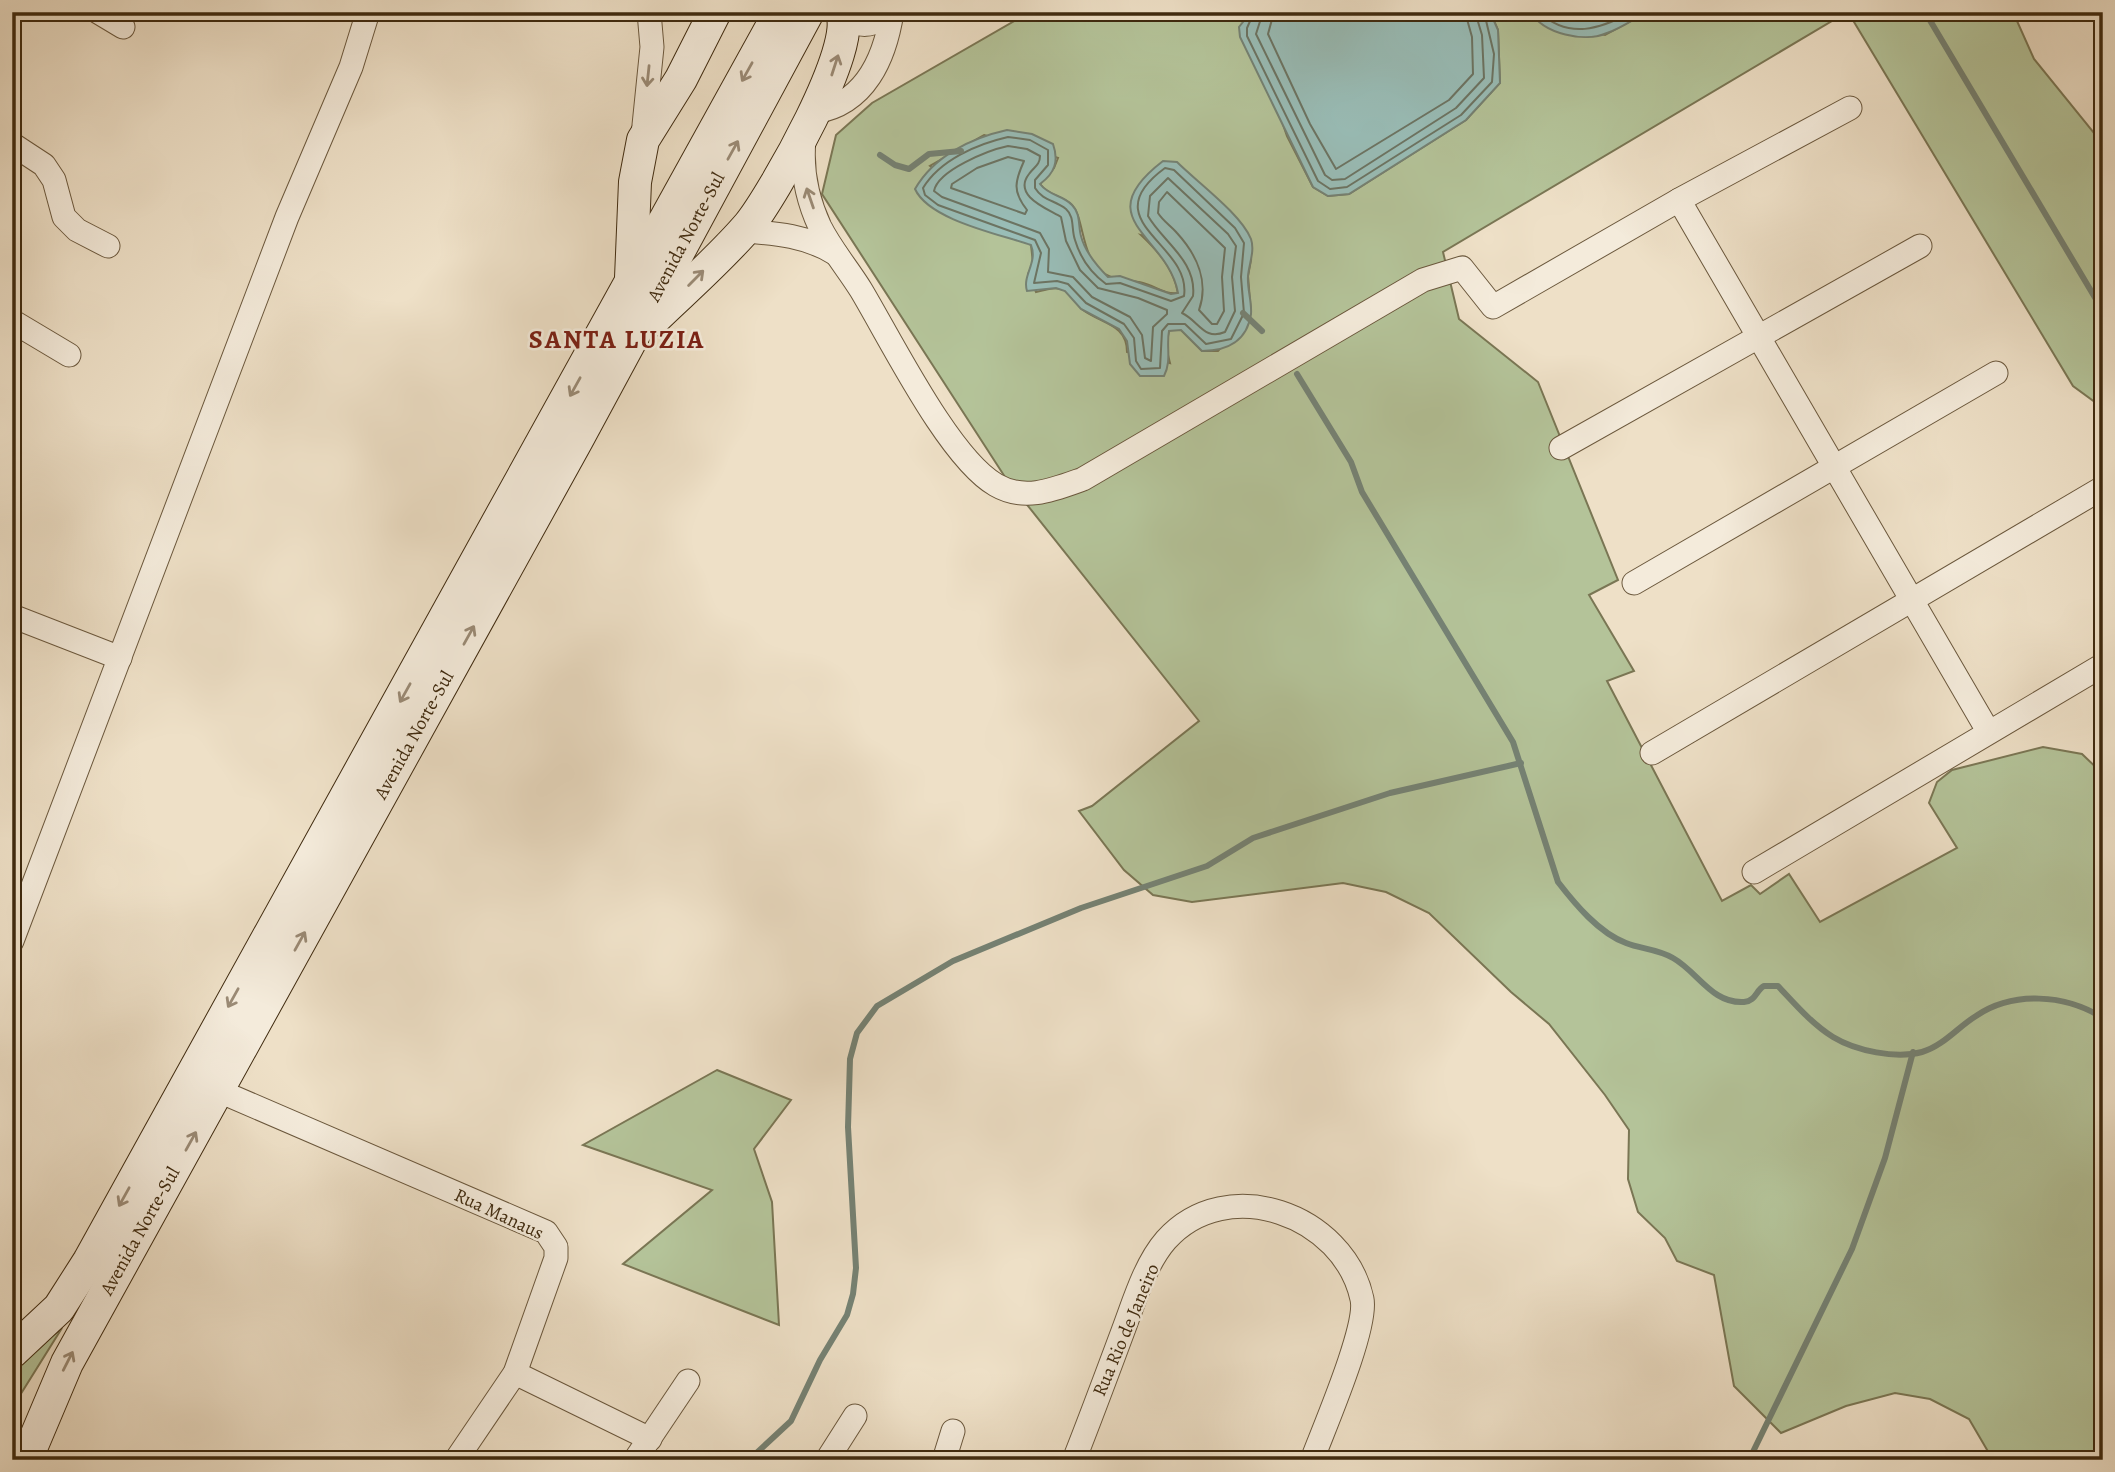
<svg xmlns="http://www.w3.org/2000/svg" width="2115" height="1472" font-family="Alegreya,serif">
<rect width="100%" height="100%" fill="#eee0c7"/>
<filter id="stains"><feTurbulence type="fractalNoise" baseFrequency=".00286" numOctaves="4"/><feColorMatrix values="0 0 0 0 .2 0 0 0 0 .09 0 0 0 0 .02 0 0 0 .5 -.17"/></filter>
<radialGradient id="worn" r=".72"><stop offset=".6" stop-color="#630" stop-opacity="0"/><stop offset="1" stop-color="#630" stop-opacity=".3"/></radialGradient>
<g fill="#b4c399" stroke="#7a7654" stroke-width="2" fill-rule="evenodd">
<path d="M 1030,12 L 1251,12 L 1246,16 L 1287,136 L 1313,187 L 1328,196 L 1349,194 L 1466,120 L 1500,83 L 1498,30 L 1490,12 L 1531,12 L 1535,19 L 1605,35 L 1647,12 L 1847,12 L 1443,252 L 1459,319 L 1538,382 L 1618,580 L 1589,595 L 1634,671 L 1607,681 L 1722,901 L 1751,885 L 1760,894 L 1789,874 L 1820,922 L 1957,848 L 1929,803 L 1937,782 L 1952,770 L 2043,747 L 2082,754 L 2103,774 L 2103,1460 L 1993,1460 L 1969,1419 L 1930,1399 L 1895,1393 L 1846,1406 L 1781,1433 L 1734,1386 L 1714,1275 L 1677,1261 L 1665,1238 L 1638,1212 L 1628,1179 L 1629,1130 L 1605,1095 L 1549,1024 L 1511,992 L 1429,913 L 1386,892 L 1343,883 L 1192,902 L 1153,895 L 1124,870 L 1079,811 L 1092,806 L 1199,721 L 1005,477 L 822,194 L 836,135 L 872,103 ZM 984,135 L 1058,158 L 1054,168 L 1040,184 C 1049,196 1061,195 1071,204 C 1086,217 1079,266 1111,277 C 1121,281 1132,280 1143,283 C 1155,286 1165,295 1178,293 C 1174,269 1158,251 1141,235 L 1251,260 L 1248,276 L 1251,313 L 1218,351 L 1202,351 L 1181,330 L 1169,330 L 1166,347 L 1170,363 L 1127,352 C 1127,324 1102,324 1083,310 C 1076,304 1071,294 1064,290 C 1055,286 1045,290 1036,292 L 1028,274 L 1033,263 L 1031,245 L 930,166 Z"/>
<path d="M 1848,12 L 2013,12 L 2034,59 L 2103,144 L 2103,408 L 2073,386 Z"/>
<path d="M 717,1070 L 791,1100 L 754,1149 L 772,1202 L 779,1325 L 623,1264 L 712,1190 L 583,1145 Z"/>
<path d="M 62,1328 L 12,1408 L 12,1367 Z"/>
</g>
<g fill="#99bdb7" stroke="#758274" stroke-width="2">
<path d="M 1251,12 L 1490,12 L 1498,30 L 1500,83 L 1466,120 L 1349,194 L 1328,196 L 1313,187 L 1240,37 L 1239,27 Z"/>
<path d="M 1531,12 L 1647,12 C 1634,19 1621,28 1607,33 C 1585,43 1543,34 1531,12 Z"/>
<path d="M 1007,130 L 1032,134 L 1053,144 C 1059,161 1055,173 1040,184 C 1049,196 1063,195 1072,205 C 1081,214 1078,226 1081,236 C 1085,252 1097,266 1108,277 L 1120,276 L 1171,294 L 1178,293 C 1168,235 1086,220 1163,161 L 1177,162 C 1197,182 1241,214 1251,239 C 1255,251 1249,264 1248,276 C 1247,289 1252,301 1251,314 C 1247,341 1227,351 1202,351 L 1181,330 L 1169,331 C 1166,347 1172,360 1164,376 L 1140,376 L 1130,364 L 1127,341 L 1119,329 L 1081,309 L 1065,291 L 1056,288 L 1027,291 C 1022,275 1038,263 1031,245 C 999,234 929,220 915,189 C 934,156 971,138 1007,130 Z"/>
</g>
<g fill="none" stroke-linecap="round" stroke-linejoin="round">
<g stroke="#6c7463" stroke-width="2">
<path d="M 1254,12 L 1247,28 L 1247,36 L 1318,181 L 1330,189 L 1347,187 L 1461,115 L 1492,82 L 1494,54 L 1484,12"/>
<path d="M 1263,12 L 1256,34 L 1325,175 L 1332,180 L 1345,179 L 1456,108 L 1484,78 L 1482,35 L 1475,12"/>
<path d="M 1274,12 L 1268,34 L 1310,124 L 1336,169 L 1449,100 L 1473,74 L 1472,37 L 1465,12"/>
<path d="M 1539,12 C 1569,40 1600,29 1632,12"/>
<path d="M 1008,137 L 1030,140 L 1048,150 L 1048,165 L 1035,180 L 1035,188 C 1043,201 1055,200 1066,209 C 1075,217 1071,229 1075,240 C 1080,257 1091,273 1106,284 L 1120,283 L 1171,301 L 1184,296 C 1192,243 1091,222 1165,168 L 1174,170 L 1235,228 L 1244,243 L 1241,277 L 1244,313 L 1231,339 L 1206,344 L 1185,324 L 1168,324 L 1162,331 L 1160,368 L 1141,369 L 1136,361 L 1134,338 L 1124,324 L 1086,303 L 1068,284 L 1057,281 L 1034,283 L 1041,253 L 1035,240 L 938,205 L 925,195 L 923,188 C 940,160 977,144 1008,137 Z"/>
<path d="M 1008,146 L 1027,149 L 1040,156 C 1040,165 1034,167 1029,174 C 1012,196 1048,209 1061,217 L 1066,241 L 1080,270 L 1098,288 L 1138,298 L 1167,310 L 1167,314 L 1153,327 L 1151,361 L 1145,358 L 1142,335 L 1130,317 L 1092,297 L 1073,277 L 1048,272 L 1049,249 L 1040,233 L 942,197 L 934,191 C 938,170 989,150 1008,146 Z"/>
<path d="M 1008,157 L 1024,161 C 1015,181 1012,191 1027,210 L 1025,214 L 951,188 L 952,184 L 977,168 Z"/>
<path d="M 1168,178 L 1228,234 L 1236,246 L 1232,277 L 1235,311 L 1225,332 C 1204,341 1199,321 1182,313 L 1193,296 C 1197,261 1163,242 1148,216 L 1150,196 Z"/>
<path d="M 1167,192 L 1225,248 L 1222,277 L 1224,311 L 1217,324 L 1212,324 L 1199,310 C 1209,282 1197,255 1177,233 C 1171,226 1163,221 1158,213 L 1159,202 Z"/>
</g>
<g stroke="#758274" stroke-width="6">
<path d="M 1925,12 L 2103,311"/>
<path d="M 880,155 L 895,165 L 909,169 L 929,154 L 961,151"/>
<path d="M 1243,313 L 1262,331"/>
<path d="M 1297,374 L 1351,462 L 1362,492 L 1513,742 L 1558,882 C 1575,904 1599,933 1626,943 C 1641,949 1658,949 1673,958 C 1698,972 1712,1004 1744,1002 C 1756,1001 1756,990 1764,986 L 1778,986 C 1795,1004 1812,1024 1833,1037 C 1856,1051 1896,1059 1922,1052 C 1943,1046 1958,1027 1976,1016 C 2013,991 2065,994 2103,1018"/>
<path d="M 749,1460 L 791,1421 L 820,1360 L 847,1315 L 853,1294 L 856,1268 L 848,1127 L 850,1059 L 857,1033 L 877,1006 L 953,961 L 1081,908 L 1207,866 L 1253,838 L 1390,793 L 1521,763"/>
<path d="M 1749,1460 L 1852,1249 L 1885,1158 L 1913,1052"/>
</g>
<g stroke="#6b583d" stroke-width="25">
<g id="minor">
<path d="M 98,12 L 123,27"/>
<path d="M 845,18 C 859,26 874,29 883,12"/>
<path d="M 815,112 C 865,104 885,58 892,12"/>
<path d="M 643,135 L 652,47 L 649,12"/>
<path d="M 804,140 C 801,171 807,199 820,227 C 831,249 848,269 861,290 C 891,340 949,458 996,485 C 1025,502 1055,489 1083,479 L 1423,280 L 1462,268 L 1493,307 L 1679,200 L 1850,108"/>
<path d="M 12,144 L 44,165 L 54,180 L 64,217 L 77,230 L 108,246"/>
<path d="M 1679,200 L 1988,731"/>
<path d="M 743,231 C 776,233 808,236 836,254"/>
<path d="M 12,321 L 69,355"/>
<path d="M 1561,448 L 1920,246"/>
<path d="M 1634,583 L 1996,373"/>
<path d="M 12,616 L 120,658"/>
<path d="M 1652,753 L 2099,490"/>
<path d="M 1754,872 L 2103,665"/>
<path d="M 12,941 L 287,217 L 351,67 L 368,12"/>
<path d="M 219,1091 L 546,1232 L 556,1247 L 556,1258 L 515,1373 L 456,1460"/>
<path d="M 515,1373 L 650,1439"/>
<path d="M 635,1460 L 688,1381"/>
<path d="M 827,1460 L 855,1416"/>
<path d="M 944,1460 L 953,1431"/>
<path d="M 1074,1460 C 1091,1417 1107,1374 1123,1331 C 1134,1302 1145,1264 1166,1240 C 1227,1172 1344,1215 1362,1299 C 1368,1327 1324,1428 1312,1460"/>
</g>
</g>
<g stroke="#3f2a0f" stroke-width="34">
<g id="secondary">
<path d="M 631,278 L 635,182 L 643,140 L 681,79 L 715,12"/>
<path d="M 653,320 C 685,289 720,259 749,225 C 772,197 860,43 841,12"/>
<path d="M 12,1352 L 59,1308 L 89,1261 L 780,12"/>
<path d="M 26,1460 L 67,1363 L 577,440 L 808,12"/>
</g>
</g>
<use href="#minor" stroke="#f4ebdb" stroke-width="23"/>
<use href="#secondary" stroke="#f4ebdb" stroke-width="32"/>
</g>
<defs><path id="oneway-shaft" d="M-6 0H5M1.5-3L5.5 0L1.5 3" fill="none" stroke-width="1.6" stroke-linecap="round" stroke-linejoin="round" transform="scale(1.75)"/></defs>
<g stroke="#9a8a75">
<use href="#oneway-shaft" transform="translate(835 65) rotate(-72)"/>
<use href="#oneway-shaft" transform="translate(747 72) rotate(119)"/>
<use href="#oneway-shaft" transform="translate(648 76) rotate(96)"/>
<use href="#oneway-shaft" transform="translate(733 150) rotate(-61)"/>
<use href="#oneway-shaft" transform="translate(810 198) rotate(-109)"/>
<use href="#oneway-shaft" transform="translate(696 278) rotate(-45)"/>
<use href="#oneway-shaft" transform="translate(575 387) rotate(119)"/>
<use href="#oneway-shaft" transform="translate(469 635) rotate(-61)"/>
<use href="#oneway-shaft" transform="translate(405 693) rotate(119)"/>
<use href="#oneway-shaft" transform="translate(300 941) rotate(-61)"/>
<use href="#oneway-shaft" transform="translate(233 998) rotate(119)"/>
<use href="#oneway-shaft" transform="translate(191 1141) rotate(-61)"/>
<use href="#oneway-shaft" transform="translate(124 1197) rotate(119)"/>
<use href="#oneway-shaft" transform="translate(68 1361) rotate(-63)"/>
</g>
<g text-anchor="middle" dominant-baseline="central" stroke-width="5" stroke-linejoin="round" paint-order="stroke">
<g font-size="19" fill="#3f2a0f" stroke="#f4ebdb">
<text transform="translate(686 237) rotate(-62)">Avenida Norte-Sul</text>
<text transform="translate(414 735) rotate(-61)">Avenida Norte-Sul</text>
<text transform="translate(499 1214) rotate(25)">Rua Manaus</text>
<text transform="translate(140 1231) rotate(-61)">Avenida Norte-Sul</text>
<text transform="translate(1126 1330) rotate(-67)">Rua Rio de Janeiro</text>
</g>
<g font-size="26" font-weight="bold" letter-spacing="2" fill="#7a1f14" stroke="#f4ebdb">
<text x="617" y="339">SANTA LUZIA</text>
</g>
</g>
<rect width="2115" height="1472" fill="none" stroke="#eee0c7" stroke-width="42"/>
<rect x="14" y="14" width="2087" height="1444" fill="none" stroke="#3f2a0f" stroke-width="3.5"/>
<rect x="21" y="21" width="2073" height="1430" fill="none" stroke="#3f2a0f" stroke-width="2"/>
<rect width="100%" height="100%" filter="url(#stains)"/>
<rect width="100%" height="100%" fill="url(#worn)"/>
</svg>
